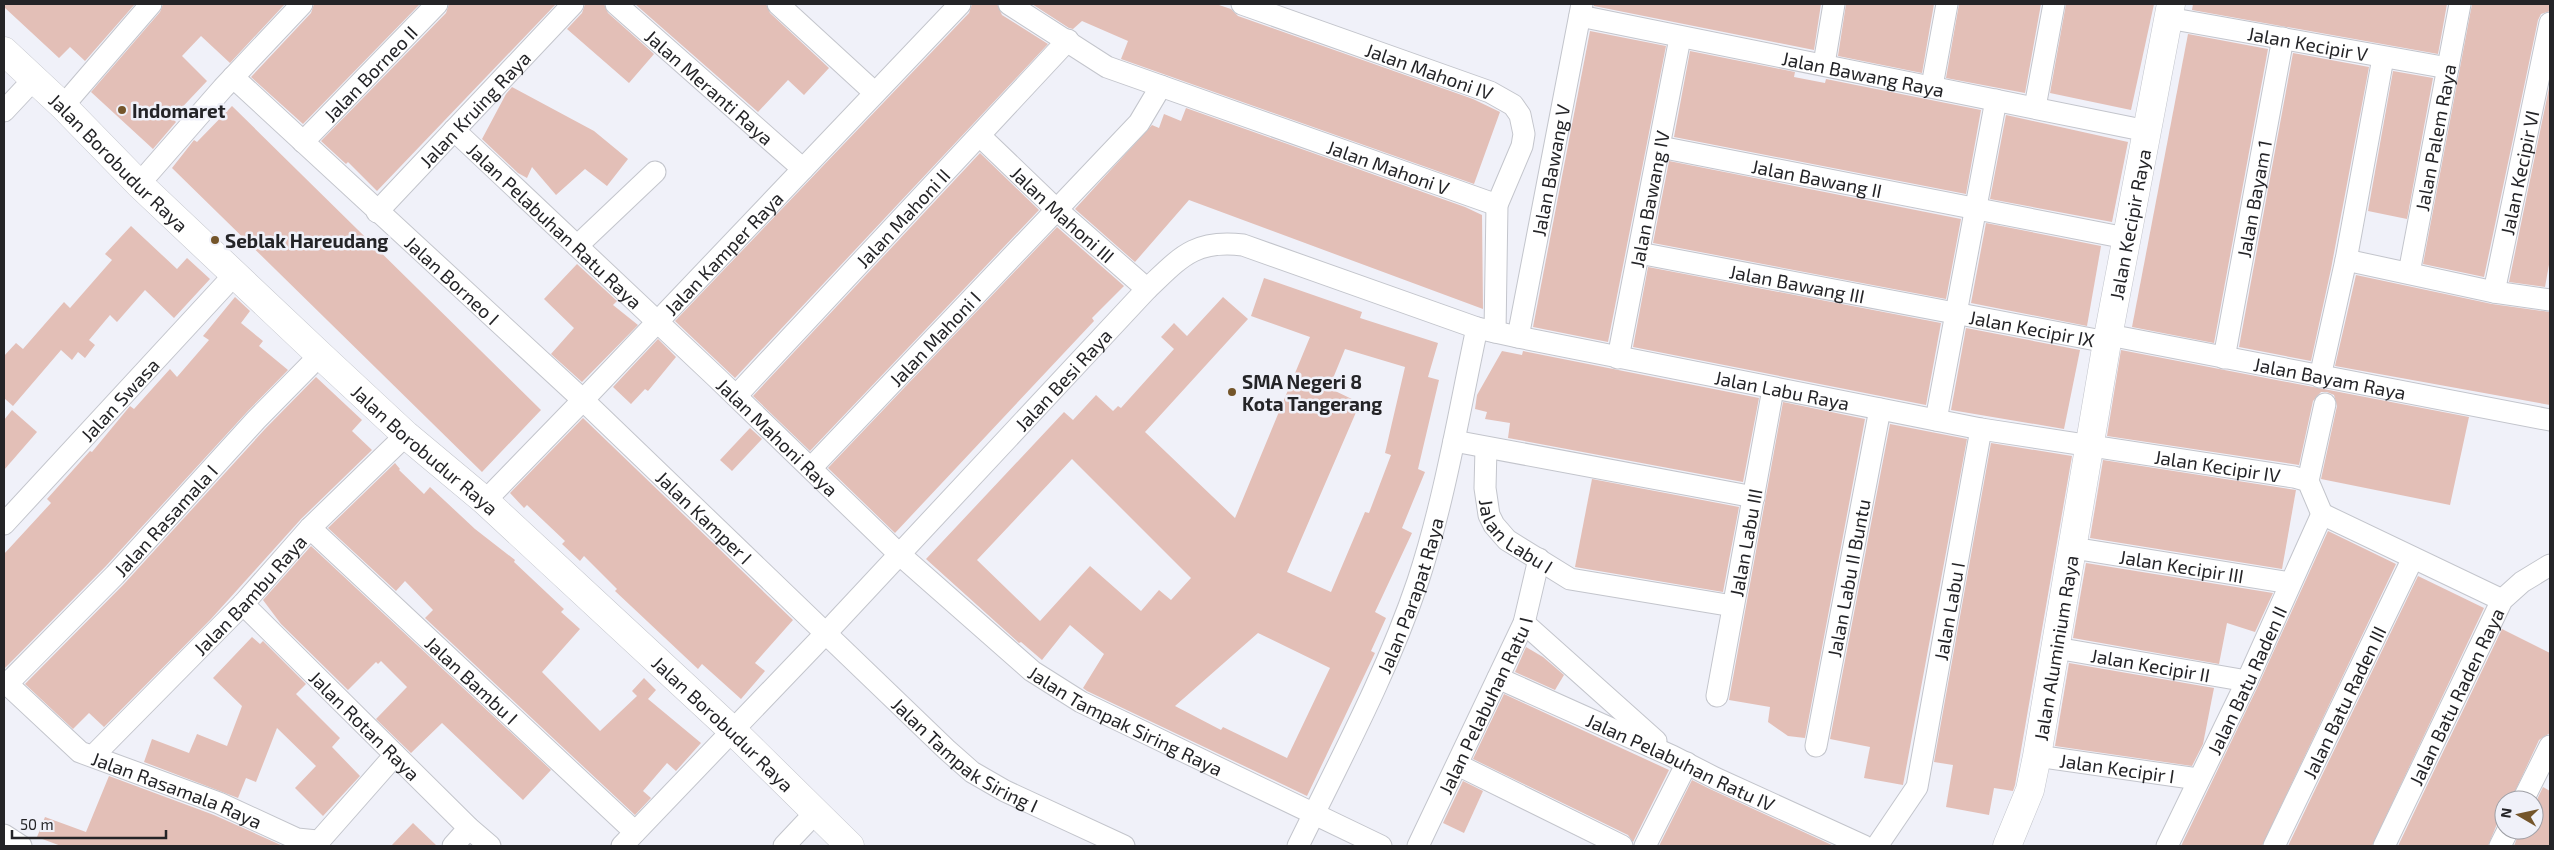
<svg xmlns="http://www.w3.org/2000/svg" width="2554" height="850" font-family="'Exo 2',sans-serif">
<rect width="100%" height="100%" fill="#f0f1f9"/>
<g fill="#e3bfb7" fill-rule="evenodd">
<path d="M 4,4 L 135,4 L 85,61 L 70,47 L 59,58 L 4,7 Z"/>
<path d="M 163,4 L 285,4 L 230,63 L 201,36 L 182,56 L 207,81 L 172,118 L 176,122 L 153,149 L 91,92 L 160,12 Z"/>
<path d="M 314,4 L 420,4 L 303,124 L 251,77 L 311,13 Z"/>
<path d="M 449,4 L 556,4 L 377,191 L 348,162 L 346,164 L 321,141 L 446,13 Z"/>
<path d="M 585,4 L 604,4 L 608,13 L 654,54 L 629,83 L 567,29 L 582,13 Z"/>
<path d="M 635,4 L 766,4 L 770,13 L 829,68 L 804,95 L 788,80 L 758,112 Z"/>
<path d="M 972,4 L 997,4 L 1002,15 L 1048,44 L 735,378 L 675,321 L 969,13 Z"/>
<path d="M 1032,4 L 1216,4 L 1231,9 L 1238,16 L 1473,99 L 1500,112 L 1474,184 L 1121,59 L 1128,41 L 1082,21 L 1073,29 L 1069,28 Z"/>
<path d="M 1594,4 L 1821,4 L 1814,50 L 1594,6 Z"/>
<path d="M 1846,4 L 1934,4 L 1922,73 L 1838,56 Z"/>
<path d="M 1959,4 L 2041,4 L 2025,93 L 1946,78 Z"/>
<path d="M 2066,4 L 2154,4 L 2131,110 L 2050,93 Z"/>
<path d="M 2193,4 L 2447,4 L 2438,54 L 2192,10 Z"/>
<path d="M 2472,4 L 2550,4 L 2550,11 L 2541,14 L 2538,20 L 2484,277 L 2423,264 Z"/>
<path d="M 1590,31 L 1666,46 L 1608,342 L 1533,327 Z"/>
<path d="M 2188,34 L 2268,49 L 2214,343 L 2132,327 Z"/>
<path d="M 1690,51 L 1795,72 L 1794,77 L 1825,83 L 1826,79 L 1981,110 L 1966,194 L 1674,137 Z"/>
<path d="M 2293,53 L 2369,67 L 2331,269 L 2311,361 L 2239,347 Z"/>
<path d="M 2393,71 L 2433,78 L 2407,219 L 2368,211 Z"/>
<path d="M 2550,83 L 2550,259 L 2545,287 L 2509,282 Z"/>
<path d="M 512,87 L 594,131 L 628,159 L 607,186 L 585,169 L 556,195 L 532,167 L 527,178 L 518,173 L 482,139 L 506,94 Z"/>
<path d="M 232,106 L 541,410 L 482,472 L 172,168 L 194,140 L 197,142 Z"/>
<path d="M 1186,108 L 1465,207 L 1482,215 L 1483,309 L 1189,200 L 1135,262 L 1075,209 L 1152,125 L 1159,128 L 1164,114 L 1181,121 Z"/>
<path d="M 2006,115 L 2128,142 L 2112,222 L 1990,199 Z"/>
<path d="M 980,153 L 1039,210 L 810,451 L 753,396 Z"/>
<path d="M 1669,161 L 1961,219 L 1946,299 L 1653,243 Z"/>
<path d="M 1986,223 L 2101,246 L 2087,326 L 1971,303 Z"/>
<path d="M 131,226 L 177,269 L 187,258 L 210,279 L 174,318 L 145,290 L 117,322 L 110,315 L 89,340 L 95,345 L 85,358 L 78,352 L 72,360 L 61,350 L 13,406 L 4,398 L 4,356 L 16,343 L 23,349 L 64,302 L 70,308 L 112,260 L 105,254 Z"/>
<path d="M 1057,227 L 1124,286 L 1092,318 L 1094,321 L 895,533 L 828,468 Z"/>
<path d="M 577,264 L 617,301 L 613,305 L 638,325 L 582,382 L 551,354 L 574,328 L 544,299 Z"/>
<path d="M 1648,267 L 1941,323 L 1926,405 L 1633,347 Z"/>
<path d="M 2356,275 L 2492,304 L 2550,312 L 2550,405 L 2335,366 Z"/>
<path d="M 1264,278 L 1362,312 L 1360,318 L 1438,343 L 1428,377 L 1439,380 L 1418,469 L 1425,472 L 1402,528 L 1412,533 L 1375,612 L 1386,618 L 1371,651 L 1375,653 L 1307,796 L 1087,691 L 1083,688 L 1104,654 L 1070,625 L 1042,660 L 1021,642 L 1019,643 L 926,559 L 1064,412 L 1073,420 L 1096,395 L 1113,411 L 1118,406 L 1121,408 L 1174,349 L 1161,337 L 1174,323 L 1187,336 L 1223,297 L 1248,319 L 1145,432 L 1235,518 L 1310,337 L 1251,316 ZM 1345,349 L 1405,367 L 1385,453 L 1391,455 L 1369,513 L 1365,512 L 1331,592 L 1287,572 L 1360,403 L 1329,388 ZM 1072,459 L 1191,578 L 1171,600 L 1159,590 L 1141,611 L 1090,566 L 1040,621 L 977,560 ZM 1258,633 L 1330,668 L 1287,758 L 1223,727 L 1221,730 L 1175,706 Z"/>
<path d="M 235,297 L 250,311 L 241,323 L 263,341 L 259,346 L 288,370 L 247,412 L 106,566 L 4,669 L 4,554 L 51,503 L 47,499 L 90,451 L 92,452 L 130,406 L 134,409 L 170,369 L 177,377 L 209,340 L 203,336 Z"/>
<path d="M 1966,328 L 2080,350 L 2064,429 L 1951,410 Z"/>
<path d="M 658,339 L 676,357 L 648,391 L 645,389 L 631,404 L 613,387 Z"/>
<path d="M 2121,350 L 2469,417 L 2450,505 L 2321,479 L 2337,406 L 2334,395 L 2327,392 L 2321,392 L 2313,401 L 2299,465 L 2107,436 Z"/>
<path d="M 1502,351 L 1522,355 L 1523,351 L 1759,398 L 1743,482 L 1508,438 L 1510,423 L 1485,419 L 1487,412 L 1475,409 L 1477,395 Z"/>
<path d="M 316,377 L 362,420 L 352,431 L 372,450 L 301,519 L 211,619 L 104,727 L 89,713 L 73,729 L 25,684 L 124,584 L 265,429 Z"/>
<path d="M 1783,402 L 1865,419 L 1805,738 L 1788,736 L 1768,722 L 1770,707 L 1729,700 Z"/>
<path d="M 12,410 L 37,432 L 4,470 L 4,420 Z"/>
<path d="M 583,418 L 793,620 L 755,663 L 765,671 L 741,699 L 702,664 L 698,669 L 631,606 L 615,591 L 617,589 L 584,556 L 580,561 L 562,544 L 565,541 L 527,505 L 524,508 L 510,493 Z"/>
<path d="M 1890,424 L 1967,439 L 1903,785 L 1864,778 L 1870,747 L 1830,739 Z"/>
<path d="M 750,428 L 762,439 L 732,471 L 720,460 Z"/>
<path d="M 1991,443 L 2072,456 L 2015,785 L 2013,791 L 1994,788 L 1989,815 L 1946,807 L 1953,765 L 1934,762 Z"/>
<path d="M 2103,460 L 2296,490 L 2282,569 L 2090,538 Z"/>
<path d="M 395,463 L 400,469 L 399,470 L 424,494 L 430,487 L 475,529 L 515,560 L 514,562 L 564,609 L 561,612 L 580,629 L 542,672 L 600,731 L 637,696 L 632,691 L 644,678 L 656,690 L 648,699 L 701,743 L 676,771 L 667,763 L 643,791 L 651,798 L 635,815 L 425,618 L 433,610 L 405,581 L 396,591 L 328,528 Z"/>
<path d="M 1592,479 L 1739,507 L 1723,592 L 1575,567 Z"/>
<path d="M 2328,531 L 2396,564 L 2262,846 L 2181,846 L 2258,686 Z"/>
<path d="M 311,546 L 551,770 L 523,800 L 442,723 L 411,753 L 376,719 L 407,687 L 381,661 L 378,664 L 376,662 L 348,690 L 281,624 L 263,600 Z"/>
<path d="M 2086,563 L 2273,593 L 2255,632 L 2227,623 L 2219,664 L 2073,638 Z"/>
<path d="M 2418,576 L 2484,608 L 2372,846 L 2288,846 Z"/>
<path d="M 2502,629 L 2550,653 L 2550,733 L 2539,740 L 2511,800 L 2504,800 L 2504,819 L 2497,824 L 2488,846 L 2398,846 Z"/>
<path d="M 252,637 L 260,644 L 263,641 L 306,684 L 296,694 L 340,738 L 332,747 L 360,776 L 323,816 L 295,788 L 316,766 L 277,728 L 256,782 L 246,778 L 238,798 L 144,762 L 152,739 L 189,753 L 197,734 L 227,746 L 242,706 L 213,678 Z"/>
<path d="M 1526,647 L 1543,657 L 1564,675 L 1555,690 L 1515,672 Z"/>
<path d="M 2069,663 L 2214,688 L 2203,744 L 2192,766 L 2055,746 Z"/>
<path d="M 1504,694 L 1669,770 L 1633,842 L 1628,835 L 1473,759 Z"/>
<path d="M 109,776 L 214,815 L 283,846 L 61,846 L 37,837 L 45,817 L 86,832 Z"/>
<path d="M 1692,780 L 1710,789 L 1834,846 L 1659,846 Z"/>
<path d="M 1463,781 L 1483,791 L 1464,833 L 1443,823 Z"/>
<path d="M 2543,787 L 2550,791 L 2550,846 L 2514,846 L 2520,830 L 2534,830 L 2534,806 Z"/>
<path d="M 413,823 L 437,846 L 391,846 Z"/>
</g>
<g fill="none" stroke-linecap="round" stroke-linejoin="round">
<g stroke="#c3c5cc" stroke-width="23">
<g id="street">
<path id="s1" d="M 616,4 L 803,169"/>
<path d="M 778,4 L 875,93"/>
<path id="s2" d="M 1009,4 L 1107,67 L 1497,205"/>
<path id="s3" d="M 1242,4 L 1490,92 L 1513,105 L 1520,115 L 1524,134 L 1522,146 L 1497,205 L 1495,332"/>
<path id="s4" d="M 1580,16 L 2147,131"/>
<path id="s5" d="M 2168,18 L 2448,68"/>
<path d="M 1824,64 L 1834,4"/>
<path id="s6" d="M 233,77 L 583,400 L 946,749 L 972,772 L 1005,791 L 1124,846"/>
<path d="M 1932,86 L 1947,4"/>
<path d="M 63,106 L 151,4"/>
<path d="M 2035,107 L 2054,4"/>
<path d="M 4,111 L 34,79"/>
<path id="s7" d="M 454,130 L 717,378 L 898,553 L 1032,671 L 1081,702 L 1381,846"/>
<path id="s8" d="M 980,136 L 1057,210 L 1147,289"/>
<path id="s9" d="M 303,142 L 437,4"/>
<path id="s10" d="M 1660,147 L 2126,238"/>
<path d="M 139,184 L 223,88 L 302,4"/>
<path id="s11" d="M 377,212 L 573,4"/>
<path d="M 577,246 L 655,172"/>
<path id="s12" d="M 1639,253 L 2107,342"/>
<path d="M 2346,260 L 2494,292 L 2550,300"/>
<path id="s13" d="M 2409,273 L 2460,4"/>
<path id="s14" d="M 2494,292 L 2550,23"/>
<path id="s15" d="M 2109,335 L 2550,420"/>
<path id="s16" d="M 1518,337 L 1582,4"/>
<path id="s17" d="M 1618,358 L 1680,38"/>
<path id="s18" d="M 2224,358 L 2283,38"/>
<path d="M 2320,377 L 2346,260 L 2383,58"/>
<path id="s19" d="M 736,396 L 1068,40"/>
<path d="M 1936,420 L 1996,100"/>
<path d="M 1454,441 L 1754,497"/>
<path id="s20" d="M 1486,448 L 1485,488 L 1489,515 L 1494,525 L 1507,540 L 1570,579 L 1733,606"/>
<path id="s21" d="M 811,468 L 1139,123 L 1161,86"/>
<path d="M 2308,481 L 2325,404"/>
<path id="s22" d="M 485,501 L 583,400 L 960,4"/>
<path d="M 2322,514 L 2502,600"/>
<path id="s23" d="M 4,524 L 235,274"/>
<path id="s24" d="M 310,528 L 635,832"/>
<path id="s25" d="M 2073,548 L 2290,583"/>
<path id="s26" d="M 243,604 L 469,828 L 490,846"/>
<path d="M 1524,623 L 1656,741"/>
<path id="s27" d="M 2056,648 L 2247,681"/>
<path id="s28" d="M 1498,678 L 1672,756 L 1715,778 L 1864,846"/>
<path id="s29" d="M 4,681 L 80,752 L 219,803 L 297,839 L 317,841 L 321,839 L 395,755"/>
<path id="s30" d="M 7,684 L 115,575 L 256,420 L 320,355"/>
<path id="s31" d="M 1717,696 L 1773,389"/>
<path id="s32" d="M 1816,746 L 1880,409"/>
<path id="s33" d="M 93,756 L 243,604 L 310,528 L 406,435"/>
<path id="s34" d="M 2037,756 L 2198,779"/>
<path d="M 1458,765 L 1622,846"/>
<path d="M 2523,800 L 2550,746"/>
<path d="M 4,835 L 21,846"/>
<path d="M 453,846 L 469,828"/>
<path id="s35" d="M 622,846 L 826,633 L 1147,289 C 1180,258 1194,239 1243,245 L 1477,328 L 1518,337 L 1981,429 L 2294,477 L 2308,481 L 2322,514"/>
<path d="M 784,846 L 816,812"/>
<path id="s36" d="M 1298,846 C 1340,760 1387,673 1418,581 C 1445,499 1459,412 1477,328"/>
<path id="s37" d="M 1418,846 L 1524,623 L 1539,559"/>
<path d="M 1645,846 L 1687,763"/>
<path id="s38" d="M 1877,846 L 1917,787 L 1981,429"/>
<path id="s39" d="M 2167,846 L 2247,681 L 2322,514"/>
<path id="s40" d="M 2274,846 L 2413,558"/>
<path id="s41" d="M 2384,846 L 2502,600 L 2522,582 L 2550,565"/>
<path d="M 2500,846 L 2508,830"/>
</g>
</g>
<g stroke="#c3c5cc" stroke-width="29">
<g id="secondary">
<path id="s42" d="M 4,51 L 63,106 L 139,184 L 320,355 L 406,435 L 485,501 L 732,730 L 850,846"/>
<path id="s43" d="M 2007,846 L 2030,790 L 2037,756 L 2107,342 L 2171,4"/>
</g>
</g>
<use href="#street" stroke="#fff" stroke-width="21"/>
<use href="#secondary" stroke="#fff" stroke-width="28"/>
</g>
<g fill="#74552a" stroke="#f0f1f9" stroke-width="2">
<circle cx="122" cy="110" r="5"/>
<circle cx="215" cy="240" r="5"/>
<circle cx="1232" cy="392" r="5"/>
</g>
<g text-anchor="middle" dominant-baseline="central" stroke-width="5" stroke-linejoin="round" paint-order="stroke">
<g font-size="19" fill="#242427" stroke="#f0f1f9">
<text stroke="none"><textPath href="#s5" startOffset="142">Jalan Kecipir V</textPath></text>
<text stroke="none"><textPath href="#s3" startOffset="199">Jalan Mahoni IV</textPath></text>
<text stroke="none"><textPath href="#s9" startOffset="96">Jalan Borneo II</textPath></text>
<text stroke="none"><textPath href="#s4" startOffset="289">Jalan Bawang Raya</textPath></text>
<text stroke="none"><textPath href="#s1" startOffset="125">Jalan Meranti Raya</textPath></text>
<text stroke="none"><textPath href="#s11" startOffset="142">Jalan Kruing Raya</textPath></text>
<text stroke="none"><textPath href="#s13" startOffset="138">Jalan Palem Raya</textPath></text>
<text stroke="none"><textPath href="#s42" startOffset="160">Jalan Borobudur Raya</textPath></text>
<text stroke="none"><textPath href="#s2" startOffset="415">Jalan Mahoni V</textPath></text>
<text stroke="none"><textPath href="#s16" startOffset="170">Jalan Bawang V</textPath></text>
<text stroke="none"><textPath href="#s14" startOffset="122">Jalan Kecipir VI</textPath></text>
<text stroke="none"><textPath href="#s10" startOffset="160">Jalan Bawang II</textPath></text>
<text stroke="none"><textPath href="#s17" startOffset="162">Jalan Bawang IV</textPath></text>
<text stroke="none"><textPath href="#s18" startOffset="162">Jalan Bayam 1</textPath></text>
<text stroke="none"><textPath href="#s8" startOffset="114">Jalan Mahoni III</textPath></text>
<text stroke="none"><textPath href="#s19" startOffset="244">Jalan Mahoni II</textPath></text>
<text stroke="none"><textPath href="#s43" startOffset="635">Jalan Kecipir Raya</textPath></text>
<text stroke="none"><textPath href="#s7" startOffset="139">Jalan Pelabuhan Ratu Raya</textPath></text>
<text stroke="none"><textPath href="#s22" startOffset="344">Jalan Kamper Raya</textPath></text>
<text stroke="none"><textPath href="#s6" startOffset="299">Jalan Borneo I</textPath></text>
<text stroke="none"><textPath href="#s12" startOffset="161">Jalan Bawang III</textPath></text>
<text stroke="none"><textPath href="#s12" startOffset="400">Jalan Kecipir IX</textPath></text>
<text stroke="none"><textPath href="#s21" startOffset="179">Jalan Mahoni I</textPath></text>
<text stroke="none"><textPath href="#s35" startOffset="642">Jalan Besi Raya</textPath></text>
<text stroke="none"><textPath href="#s15" startOffset="225">Jalan Bayam Raya</textPath></text>
<text stroke="none"><textPath href="#s35" startOffset="1436">Jalan Labu Raya</textPath></text>
<text stroke="none"><textPath href="#s23" startOffset="170">Jalan Swasa</textPath></text>
<text stroke="none"><textPath href="#s7" startOffset="446">Jalan Mahoni Raya</textPath></text>
<text stroke="none"><textPath href="#s42" startOffset="580">Jalan Borobudur Raya</textPath></text>
<text stroke="none"><textPath href="#s35" startOffset="1878">Jalan Kecipir IV</textPath></text>
<text stroke="none"><textPath href="#s6" startOffset="645">Jalan Kamper I</textPath></text>
<text stroke="none"><textPath href="#s30" startOffset="228">Jalan Rasamala I</textPath></text>
<text stroke="none"><textPath href="#s20" startOffset="101">Jalan Labu I</textPath></text>
<text stroke="none"><textPath href="#s31" startOffset="156">Jalan Labu III</textPath></text>
<text stroke="none"><textPath href="#s25" startOffset="110">Jalan Kecipir III</textPath></text>
<text stroke="none"><textPath href="#s32" startOffset="171">Jalan Labu II Buntu</textPath></text>
<text stroke="none"><textPath href="#s33" startOffset="225">Jalan Bambu Raya</textPath></text>
<text stroke="none"><textPath href="#s36" startOffset="275">Jalan Parapat Raya</textPath></text>
<text stroke="none"><textPath href="#s38" startOffset="250">Jalan Labu I</textPath></text>
<text stroke="none"><textPath href="#s43" startOffset="205">Jalan Aluminium Raya</textPath></text>
<text stroke="none"><textPath href="#s27" startOffset="96">Jalan Kecipir II</textPath></text>
<text stroke="none"><textPath href="#s24" startOffset="222">Jalan Bambu I</textPath></text>
<text stroke="none"><textPath href="#s39" startOffset="184">Jalan Batu Raden II</textPath></text>
<text stroke="none"><textPath href="#s41" startOffset="166">Jalan Batu Raden Raya</textPath></text>
<text stroke="none"><textPath href="#s40" startOffset="160">Jalan Batu Raden III</textPath></text>
<text stroke="none"><textPath href="#s37" startOffset="156">Jalan Pelabuhan Ratu I</textPath></text>
<text stroke="none"><textPath href="#s7" startOffset="898">Jalan Tampak Siring Raya</textPath></text>
<text stroke="none"><textPath href="#s42" startOffset="985">Jalan Borobudur Raya</textPath></text>
<text stroke="none"><textPath href="#s26" startOffset="172">Jalan Rotan Raya</textPath></text>
<text stroke="none"><textPath href="#s6" startOffset="999">Jalan Tampak Siring I</textPath></text>
<text stroke="none"><textPath href="#s28" startOffset="201">Jalan Pelabuhan Ratu IV</textPath></text>
<text stroke="none"><textPath href="#s34" startOffset="81">Jalan Kecipir I</textPath></text>
<text stroke="none"><textPath href="#s29" startOffset="208">Jalan Rasamala Raya</textPath></text>
</g>
<g font-size="19" font-weight="bold" fill="#242427" stroke="#f0f1f9" text-anchor="start">
<text x="132" y="110">Indomaret</text>
<text x="225" y="240">Seblak Hareudang</text>
<text x="1242" y="381">SMA Negeri 8<tspan x="1242" dy="22">Kota Tangerang</tspan></text>
</g>
</g>
<rect width="2554" height="850" fill="none" stroke="#242427" stroke-width="10"/>
<g transform="translate(2519 815) rotate(279)"><circle r="24" fill="#f0f1f9" stroke="#9e9fa5"/>
<path d="M0-4L9 19L0 12L-9 19Z" fill="#74552a"/>
<text y="-8" font-size="14" font-weight="bold" text-anchor="middle" fill="#242427">N</text>
</g>
<path d="M12 830v8h154v-8" fill="none" stroke="#242427" stroke-width="2.5"/>
<text x="20" y="830" font-size="15" fill="#242427" stroke="#f0f1f9" stroke-width="4" paint-order="stroke">50 m</text>
</svg>
